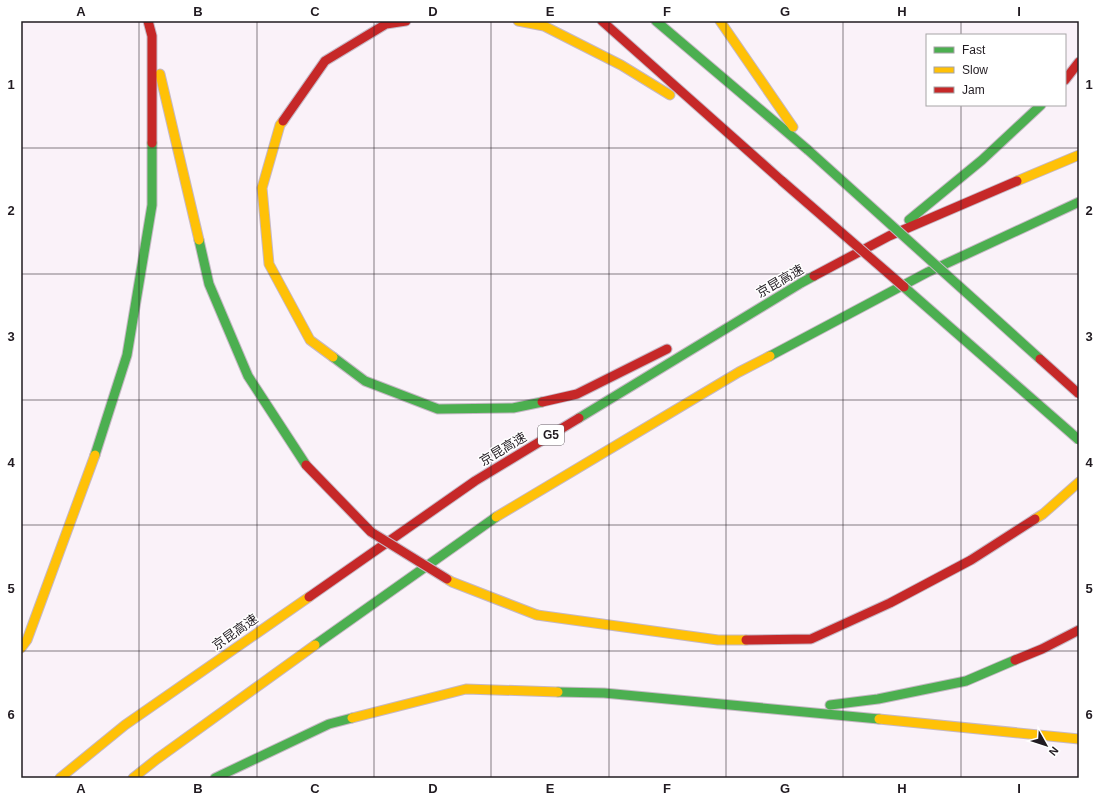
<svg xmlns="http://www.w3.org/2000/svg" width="1100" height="799" font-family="Helvetica,'Noto Sans SC',sans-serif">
<rect width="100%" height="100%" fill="#faf2f9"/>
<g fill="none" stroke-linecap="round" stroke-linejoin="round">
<g stroke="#c6b8c5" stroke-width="11">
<g id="fast">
<path d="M 656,21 L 808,150"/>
<path d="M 909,220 L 982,160 L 1041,105"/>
<path d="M 199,240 L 209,284 L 248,376 L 306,465"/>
<path d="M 770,356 L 928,272 L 1079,202"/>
<path d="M 333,357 L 365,381 L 438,409 L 513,408 L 542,402"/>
<path d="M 579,418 L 801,283 L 814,276"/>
<path d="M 95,455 L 127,355 L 152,205 L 152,143"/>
<path d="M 315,645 L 496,517"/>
<path d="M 558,692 L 604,693 L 879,719"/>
<path d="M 830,705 L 878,699 L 966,681 L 1015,660"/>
<path d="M 215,778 L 329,724 L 352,718"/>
</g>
</g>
<g stroke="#c6b8c5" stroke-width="11">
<g id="slow">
<path d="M 518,21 L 544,26 L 621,65 L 670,95"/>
<path d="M 720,21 L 793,127"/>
<path d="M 160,74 L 199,240"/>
<path d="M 283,121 L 280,125 L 262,188 L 269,264 L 310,340 L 333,357"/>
<path d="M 1017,181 L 1079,155"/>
<path d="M 496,517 L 739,372 L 770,356"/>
<path d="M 1035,519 L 1043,514 L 1079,482"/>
<path d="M 537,615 L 718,640 L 746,640"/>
<path d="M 21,648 L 27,640 L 95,455"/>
<path d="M 352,718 L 466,689 L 558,692"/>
<path d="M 879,719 L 1079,739"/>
<path d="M 60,778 L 125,725 L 309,597"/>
<path d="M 133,778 L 157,759 L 315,645"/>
</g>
</g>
<g stroke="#c6b8c5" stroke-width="11">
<g id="jam">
<path d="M 148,21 L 152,36 L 152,143"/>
<path d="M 602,21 L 782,181"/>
<path d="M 1065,80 L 1079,62"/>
<path d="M 283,121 L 325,61 L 386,24 L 406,21"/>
<path d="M 814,276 L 889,236 L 1017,181"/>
<path d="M 542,402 L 577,394 L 667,349"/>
<path d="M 309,597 L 475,481 L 579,418"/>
<path d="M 746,640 L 811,639 L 890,603 L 971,560 L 1035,519"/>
<path d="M 1015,660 L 1042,649 L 1079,630"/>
</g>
</g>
<use href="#fast" stroke="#4caf50" stroke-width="9"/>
<use href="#slow" stroke="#ffc107" stroke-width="9"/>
<use href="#jam" stroke="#c62828" stroke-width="9"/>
<g stroke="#c6b8c5" stroke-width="11" stroke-linecap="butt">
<g id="fast-bridge">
<path d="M 808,150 L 1040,359"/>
<path d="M 904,287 L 1079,440"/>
</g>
</g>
<g stroke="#c6b8c5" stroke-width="11" stroke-linecap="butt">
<path id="slow-bridge" d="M 447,579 L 452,582 L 537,615"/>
</g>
<g stroke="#c6b8c5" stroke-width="11" stroke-linecap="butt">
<g id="jam-bridge">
<path d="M 782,181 L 904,287"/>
<path d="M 1040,359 L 1079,394"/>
<path d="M 306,465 L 371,532 L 447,579"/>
</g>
</g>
<use href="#fast-bridge" stroke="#4caf50" stroke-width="9"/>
<use href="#slow-bridge" stroke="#ffc107" stroke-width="9"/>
<use href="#jam-bridge" stroke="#c62828" stroke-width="9"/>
</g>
<path fill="none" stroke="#211b21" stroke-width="1" stroke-opacity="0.55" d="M 139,21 L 139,778M 257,21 L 257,778M 374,21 L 374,778M 491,21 L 491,778M 609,21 L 609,778M 726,21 L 726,778M 843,21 L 843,778M 961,21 L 961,35M 961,105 L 961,778M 21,148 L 1079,148M 21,274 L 1079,274M 21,400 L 1079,400M 21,525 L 1079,525M 21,651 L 1079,651"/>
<g text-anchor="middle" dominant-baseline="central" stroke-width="3" stroke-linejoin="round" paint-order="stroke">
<rect fill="#fff" stroke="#645f64" stroke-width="1" x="538" y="425" width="26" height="20" rx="3"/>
<g font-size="12" font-weight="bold" fill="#211b21">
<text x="551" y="435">G5</text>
</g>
<g font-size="13" fill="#211b21" stroke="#fff">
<text transform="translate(780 281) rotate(-30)">京昆高速</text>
<text transform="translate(503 449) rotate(-31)">京昆高速</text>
<text transform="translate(235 632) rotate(-35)">京昆高速</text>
</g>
</g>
<rect width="1100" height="799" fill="none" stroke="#ffffff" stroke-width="44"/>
<rect x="926" y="34" width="140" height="72" fill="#ffffff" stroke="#a6a4a6"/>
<rect x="934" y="47" width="20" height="6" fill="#4caf50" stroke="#a6a4a6"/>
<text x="962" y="54" font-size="12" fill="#211b21">Fast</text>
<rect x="934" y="67" width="20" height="6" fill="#ffc107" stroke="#a6a4a6"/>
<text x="962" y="74" font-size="12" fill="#211b21">Slow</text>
<rect x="934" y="87" width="20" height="6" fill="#c62828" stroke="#a6a4a6"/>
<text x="962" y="94" font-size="12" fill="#211b21">Jam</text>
<g transform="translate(1046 745) rotate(129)" stroke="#ffffff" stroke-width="3" paint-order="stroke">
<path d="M0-3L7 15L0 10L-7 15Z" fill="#211b21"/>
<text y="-6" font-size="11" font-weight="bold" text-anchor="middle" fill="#211b21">N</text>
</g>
<rect x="22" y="22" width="1056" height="755" fill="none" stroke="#211b21" stroke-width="1.5"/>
<g font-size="13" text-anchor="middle" font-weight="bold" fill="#211b21">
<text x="81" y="16">A</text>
<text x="198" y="16">B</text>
<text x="315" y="16">C</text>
<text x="433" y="16">D</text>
<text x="550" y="16">E</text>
<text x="667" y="16">F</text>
<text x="785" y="16">G</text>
<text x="902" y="16">H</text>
<text x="1019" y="16">I</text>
<text x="11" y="89">1</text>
<text x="1089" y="89">1</text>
<text x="11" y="215">2</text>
<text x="1089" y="215">2</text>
<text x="11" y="341">3</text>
<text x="1089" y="341">3</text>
<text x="11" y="467">4</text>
<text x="1089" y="467">4</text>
<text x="11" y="593">5</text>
<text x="1089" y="593">5</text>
<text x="11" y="719">6</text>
<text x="1089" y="719">6</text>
<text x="81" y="793">A</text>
<text x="198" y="793">B</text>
<text x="315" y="793">C</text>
<text x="433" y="793">D</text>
<text x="550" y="793">E</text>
<text x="667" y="793">F</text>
<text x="785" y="793">G</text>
<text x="902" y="793">H</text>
<text x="1019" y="793">I</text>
</g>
</svg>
